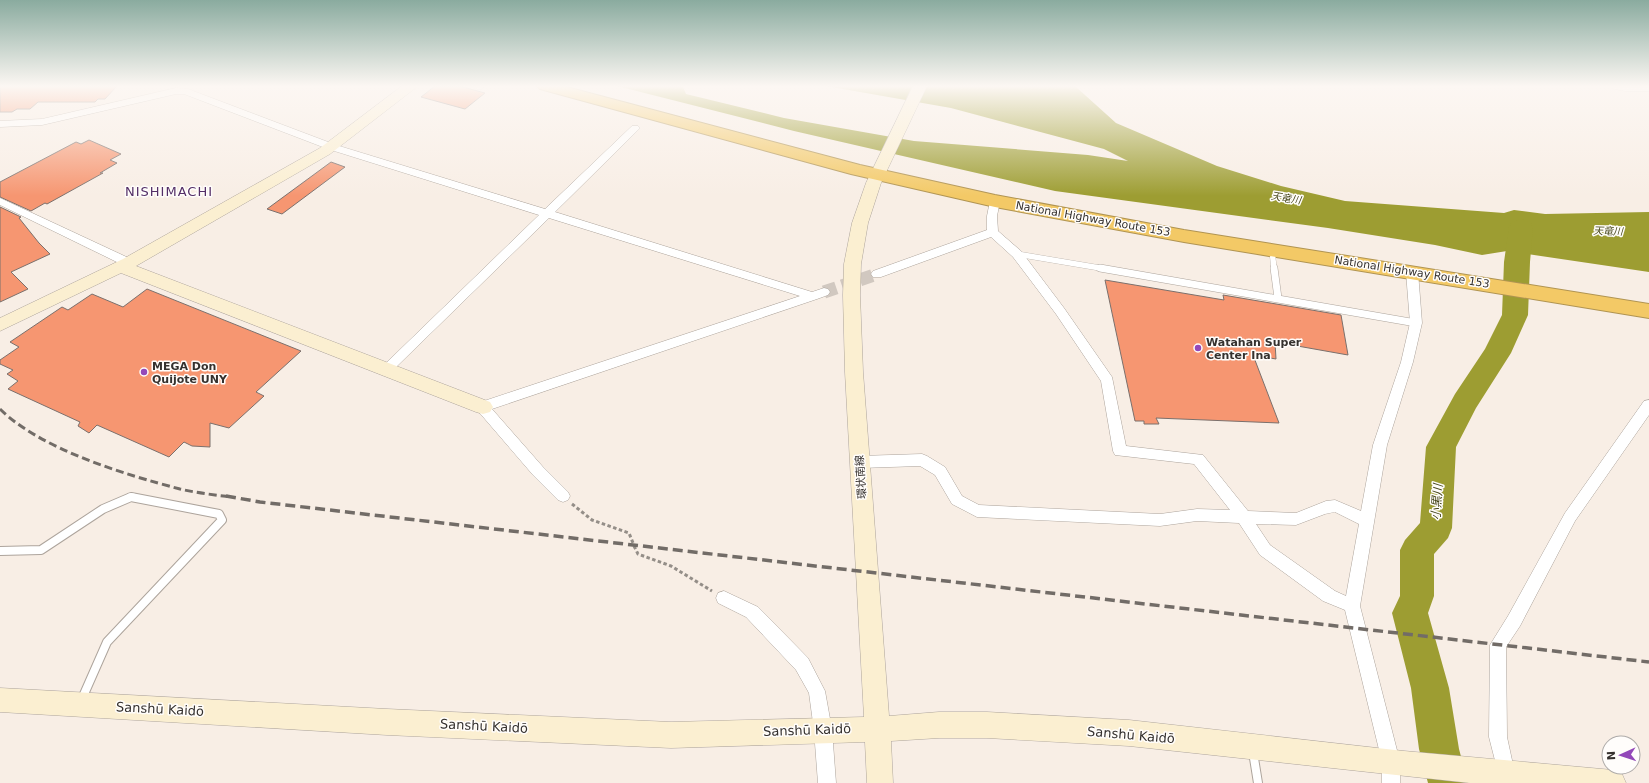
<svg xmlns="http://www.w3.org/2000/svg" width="1649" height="783" font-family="'DejaVu Sans','Noto Sans JP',sans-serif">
<rect width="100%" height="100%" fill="#f8eee5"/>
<path fill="#9d9d32" d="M 617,86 L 680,86 L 683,87 L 686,94 L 784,118 L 914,141 L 1088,155 L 1128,161 L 1104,149 L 951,108 L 826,86 L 1075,86 L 1116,123 L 1217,166 L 1281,186 L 1345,201 L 1504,213 L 1514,210 L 1545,214 L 1649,212 L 1649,272 L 1507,251 L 1482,255 L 1435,245 L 1328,228 L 1055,191 L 794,131 Z"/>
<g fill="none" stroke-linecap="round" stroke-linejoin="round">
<path fill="#9d9d32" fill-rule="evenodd" d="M 1521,219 L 1530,222 L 1533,227 L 1530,262 L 1528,315 L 1511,353 L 1476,408 L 1456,447 L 1452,528 L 1448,538 L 1434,554 L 1434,596 L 1428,613 L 1449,688 L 1459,749 L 1468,783 L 1428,783 L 1419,749 L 1411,688 L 1392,613 L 1400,596 L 1400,550 L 1405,540 L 1420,523 L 1426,447 L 1455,394 L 1485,349 L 1502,315 L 1504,262 L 1509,227 L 1512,222 Z"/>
</g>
<g fill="#f69671" stroke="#7b706c">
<path d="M 0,86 L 117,86 L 105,99 L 98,99 L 95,102 L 38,102 L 30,109 L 17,109 L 12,112 L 0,112 Z"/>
<path d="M 435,86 L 459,86 L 485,93 L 465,109 L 421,97 Z"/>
<path d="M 89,140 L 121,154 L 110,160 L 117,163 L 100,173 L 103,173 L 47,204 L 45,203 L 31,211 L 0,197 L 0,182 L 76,142 L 81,144 Z"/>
<path d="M 331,162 L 345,167 L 282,214 L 267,209 Z"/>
<path d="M 0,207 L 21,217 L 19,218 L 39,243 L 50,254 L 11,272 L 28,289 L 0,302 Z"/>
<path d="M 1105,280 L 1224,300 L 1223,295 L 1341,315 L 1348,355 L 1275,342 L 1276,359 L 1253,355 L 1279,423 L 1156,418 L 1159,424 L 1144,424 L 1144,421 L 1135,421 Z"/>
<path d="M 147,289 L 301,351 L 256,392 L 264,396 L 229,428 L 210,423 L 210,447 L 192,446 L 184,442 L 169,457 L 97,425 L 89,433 L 78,426 L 80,422 L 8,389 L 18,381 L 7,374 L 13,370 L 0,364 L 0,360 L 19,347 L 10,342 L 62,307 L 68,310 L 92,294 L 123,307 Z"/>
</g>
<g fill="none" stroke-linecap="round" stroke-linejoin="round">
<path stroke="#d1c8c0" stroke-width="13" stroke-dasharray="13 6" stroke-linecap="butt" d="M 824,292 L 877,274"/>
<g stroke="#ada49c" stroke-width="6">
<g id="lane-far2">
<path d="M 479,87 L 481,86"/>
<path d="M 1272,250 L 1274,269"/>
<path d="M 1017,254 L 1106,269"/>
</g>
</g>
<g stroke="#ada49c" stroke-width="8">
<g id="lane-far1">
<path d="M 1100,268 L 1416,323"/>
<path d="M 1274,268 L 1278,298"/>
<path d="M 130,497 L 133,497"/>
</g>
</g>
<g stroke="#ada49c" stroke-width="10">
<g id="lane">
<path d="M 0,551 L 41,550 L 103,509 L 131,497 L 219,514 L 222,520 L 107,642 L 81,701"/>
<path d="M 1253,752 L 1258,783"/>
</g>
</g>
<g stroke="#ada49c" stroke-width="1">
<g id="street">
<path d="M 1609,86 L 1649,86 L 1649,91 C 1640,92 1615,92 1609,86 Z"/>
<path d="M 176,88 L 188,89 L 336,145 L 545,209 L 632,126 L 638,126 L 640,128 L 638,130 L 555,212 L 812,292 L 824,288 L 828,289 L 830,292 L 828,295 L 817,299 L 492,409 L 543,467 L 568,492 L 570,496 L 568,500 L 563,502 L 558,500 L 533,475 L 478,411 L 476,407 L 478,403 L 800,296 L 549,218 L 390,373 L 386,375 L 382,373 L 380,370 L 382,367 L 539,215 L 328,149 L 184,94 L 176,94 L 42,125 L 0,127 L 0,121 L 42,119 Z"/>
<path d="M 0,198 L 133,260 L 135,263 L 133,266 L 125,266 L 0,205 Z"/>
<path d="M 995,198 L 1000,201 L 997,216 L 998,231 L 1021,251 L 1064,308 L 1112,377 L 1126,446 L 1203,455 L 1248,511 L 1296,513 L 1326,501 L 1335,500 L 1361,511 L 1373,445 L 1401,362 L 1410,323 L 1406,272 L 1408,269 L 1416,269 L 1418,272 L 1422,323 L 1413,362 L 1387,445 L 1360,606 L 1400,762 L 1400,783 L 1382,783 L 1382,762 L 1345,610 L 1323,601 L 1260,555 L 1239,523 L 1197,521 L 1160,526 L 977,517 L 952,504 L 935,475 L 920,466 L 860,468 L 855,466 L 853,462 L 855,458 L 860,456 L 922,454 L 927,456 L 945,467 L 962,496 L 979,505 L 1160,514 L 1197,509 L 1230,510 L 1194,464 L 1115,455 L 1113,451 L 1101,381 L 1056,314 L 1013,257 L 991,237 L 881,277 L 873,277 L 871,274 L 873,271 L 987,230 L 987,216 L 990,201 ZM 1335,512 L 1359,524 L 1346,596 L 1335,591 L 1270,545 L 1256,524 L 1296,525 L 1325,514 Z"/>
<path d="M 1649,400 L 1649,415 L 1575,521 L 1520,626 L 1506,647 L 1507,737 L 1515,774 L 1512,780 L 1506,783 L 1500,780 L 1489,737 L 1490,645 L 1508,616 L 1565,513 L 1644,401 Z"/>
<path d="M 724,591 L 758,607 L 808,658 L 825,691 L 832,730 L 836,783 L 818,783 L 814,730 L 809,693 L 796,670 L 746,617 L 718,603 L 716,598 L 718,593 Z"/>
</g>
</g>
<g stroke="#ada49c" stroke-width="1">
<g id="secondary">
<path d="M 402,86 L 418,86 L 330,154 L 136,266 L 490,402 L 493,407 L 490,412 L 483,414 L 476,412 L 121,273 L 0,331 L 0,318 L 123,259 L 320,148 Z"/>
<path d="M 913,86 L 927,86 L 881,183 L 868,223 L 861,264 L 860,295 L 863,372 L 889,716 L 939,712 L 987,712 L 1129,720 L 1404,751 L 1613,770 L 1622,774 L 1626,783 L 1470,783 L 1129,746 L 987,738 L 939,738 L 891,741 L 893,783 L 867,783 L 865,742 L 671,748 L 387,735 L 0,712 L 0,688 L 387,709 L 671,722 L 864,717 L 845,372 L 843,295 L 844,264 L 852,223 L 866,183 Z"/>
</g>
</g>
<g stroke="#b09452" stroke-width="2">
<path id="highway" d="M 537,86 L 563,86 L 860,165 L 995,195 L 1184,230 L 1649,304 L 1649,318 L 1184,242 L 995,207 L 851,174 L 540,89 Z"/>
</g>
<g stroke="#948e88" stroke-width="3" stroke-dasharray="3.5 2.5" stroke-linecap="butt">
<path d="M 572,504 L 592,520 L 629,533 L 633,543"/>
<path d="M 634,546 L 638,554 L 671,566 L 712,591"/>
</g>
<use href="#lane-far2" stroke="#fff" stroke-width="5.5"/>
<use href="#lane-far1" stroke="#fff" stroke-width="7"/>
<use href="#lane" stroke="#fff" stroke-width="8"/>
<use href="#street" fill="#fff" fill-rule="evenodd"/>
<use href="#secondary" fill="#fbefd1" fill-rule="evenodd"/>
<use href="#highway" fill="#f3c966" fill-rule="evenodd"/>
<path stroke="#726c67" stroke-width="3" stroke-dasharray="8 4" stroke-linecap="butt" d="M 0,409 C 40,449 126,475 180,489 C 197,493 215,495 232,497"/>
<path stroke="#726c67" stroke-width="3.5" stroke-dasharray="10 5" stroke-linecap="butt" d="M 226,496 L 260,502 L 1649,662"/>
</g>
<linearGradient id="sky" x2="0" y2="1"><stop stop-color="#8aab9f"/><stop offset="0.44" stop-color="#fcf7f3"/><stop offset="1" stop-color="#fcf7f3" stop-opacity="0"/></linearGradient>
<rect width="1649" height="196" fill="url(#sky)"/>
<g fill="#9348b9" stroke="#fffdfb" stroke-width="1.5">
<circle cx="1198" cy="348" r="4"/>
<circle cx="144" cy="372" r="4"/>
</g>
<g text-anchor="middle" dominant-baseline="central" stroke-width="3" stroke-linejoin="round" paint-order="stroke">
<g font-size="10" font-style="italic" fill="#46461b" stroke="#fffdfb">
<text transform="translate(1286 198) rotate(9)">天竜川</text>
<text transform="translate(1608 231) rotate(2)">天竜川</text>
</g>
<g font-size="11" fill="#35312e" stroke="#fffdfb">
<text transform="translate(1093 219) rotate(10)">National Highway Route 153</text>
<text transform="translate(1412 272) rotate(9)">National Highway Route 153</text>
<text transform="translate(861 477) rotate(-94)">環状南線</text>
</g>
<g font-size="11" font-weight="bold" fill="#35312e" stroke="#fffdfb" text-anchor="start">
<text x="1206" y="342">Watahan Super<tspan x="1206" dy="13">Center Ina</tspan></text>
<text x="152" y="366">MEGA Don<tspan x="152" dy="13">Quijote UNY</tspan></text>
</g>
<g font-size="12" font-style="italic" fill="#46461b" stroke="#fffdfb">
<text transform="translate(1437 502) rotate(-86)">小黒川</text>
</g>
<g font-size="13" letter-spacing="1" fill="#532e66" stroke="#fffdfb">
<text x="169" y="191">NISHIMACHI</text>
</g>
<g font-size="13" fill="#35312e" stroke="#fffdfb">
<text transform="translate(160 709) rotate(3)">Sanshū Kaidō</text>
<text transform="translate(484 726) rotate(3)">Sanshū Kaidō</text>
<text transform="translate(807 730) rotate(-2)">Sanshū Kaidō</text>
<text transform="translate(1131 735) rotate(5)">Sanshū Kaidō</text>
</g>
</g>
<g transform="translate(1621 755) rotate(267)"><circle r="19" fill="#fffdfb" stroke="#aeaba9"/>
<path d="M0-3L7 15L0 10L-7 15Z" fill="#9348b9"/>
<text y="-6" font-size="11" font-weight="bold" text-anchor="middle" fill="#35312e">N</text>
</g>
</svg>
